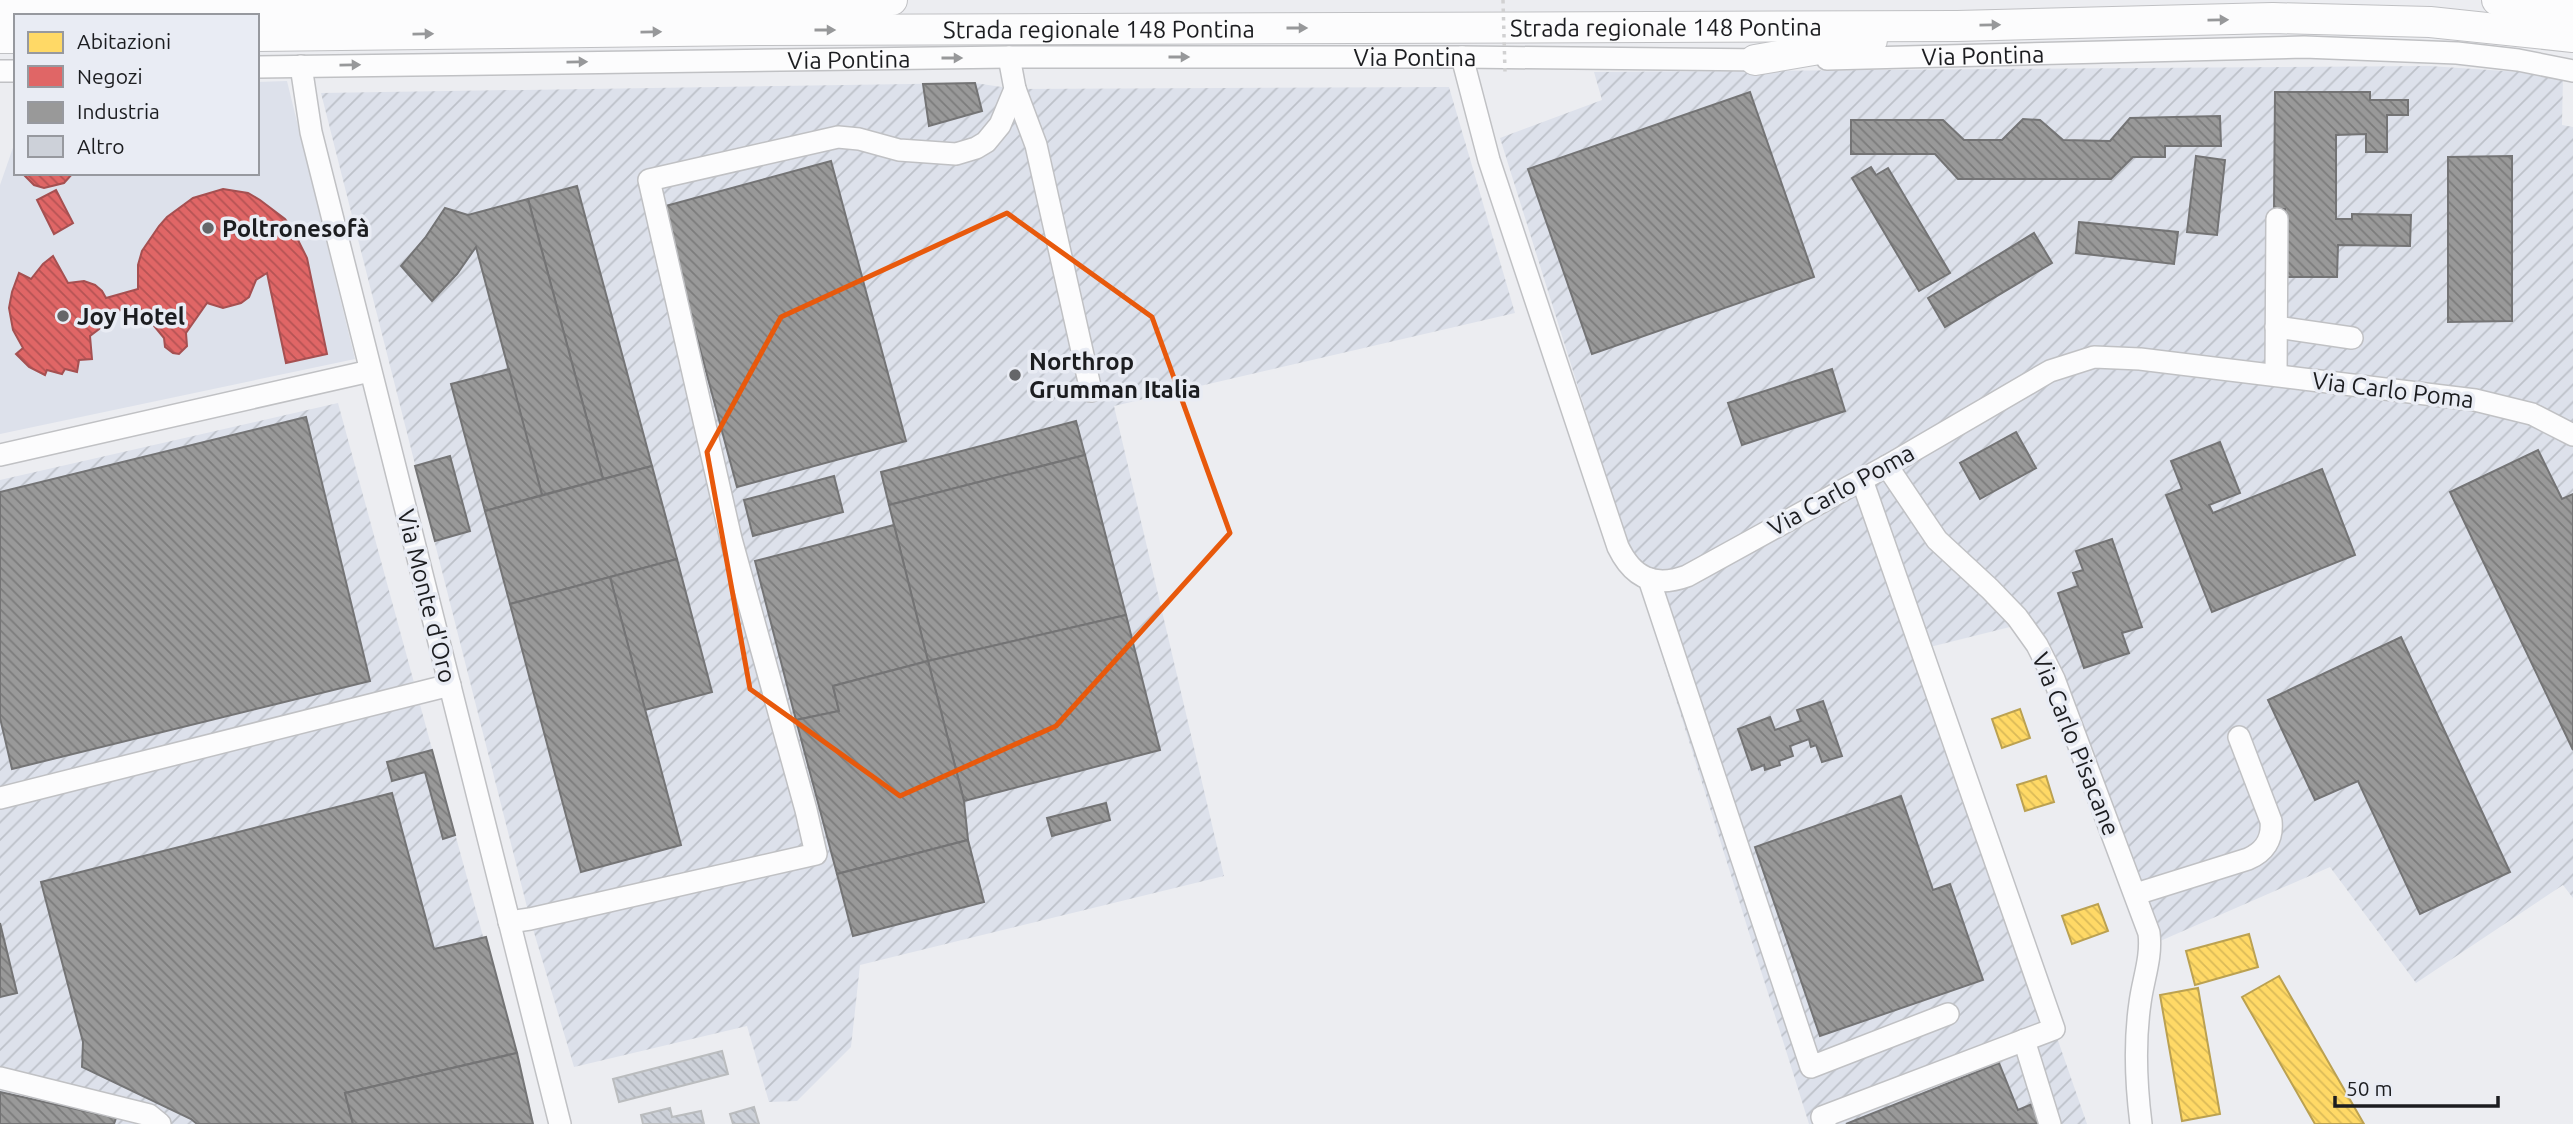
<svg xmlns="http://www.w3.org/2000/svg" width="2573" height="1124" font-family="Ubuntu,sans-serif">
<defs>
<pattern id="industrial-furrows" width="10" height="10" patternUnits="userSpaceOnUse" patternTransform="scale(1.75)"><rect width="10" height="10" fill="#dde1eb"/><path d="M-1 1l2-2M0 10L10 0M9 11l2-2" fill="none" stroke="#bdc1c9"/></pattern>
<pattern id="homes-back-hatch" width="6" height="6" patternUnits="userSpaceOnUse" patternTransform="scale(1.75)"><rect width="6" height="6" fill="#ffd966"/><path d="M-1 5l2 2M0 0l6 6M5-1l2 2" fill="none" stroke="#daba58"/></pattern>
<pattern id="shops-back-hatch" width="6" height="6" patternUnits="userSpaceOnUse" patternTransform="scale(1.75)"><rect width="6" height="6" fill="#e06666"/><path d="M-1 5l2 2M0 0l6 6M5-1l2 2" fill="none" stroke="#b55354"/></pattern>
<pattern id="industry-back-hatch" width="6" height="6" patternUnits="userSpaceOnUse" patternTransform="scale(1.75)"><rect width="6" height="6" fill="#999"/><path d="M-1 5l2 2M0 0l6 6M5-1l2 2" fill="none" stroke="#7c7c7c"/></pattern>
<pattern id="building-back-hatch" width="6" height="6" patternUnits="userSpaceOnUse" patternTransform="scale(1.75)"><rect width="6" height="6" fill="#cdd1d9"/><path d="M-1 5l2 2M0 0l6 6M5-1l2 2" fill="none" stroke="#afb3ba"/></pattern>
</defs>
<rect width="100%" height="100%" fill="#ecedf1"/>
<path fill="#dde1eb" d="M 287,81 L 355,359 L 0,434 L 0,185 L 16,139 L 16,173 L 257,173 L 257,82 Z"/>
<g fill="url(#industrial-furrows)">
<path d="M 2429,66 L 2563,75 L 2562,125 L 2573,127 L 2573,898 L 2563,885 L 2416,983 L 2330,867 L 2151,945 L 2022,624 L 1922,649 L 2087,1124 L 1809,1124 L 1500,138 L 1602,100 L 1594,72 Z"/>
<path d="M 975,83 L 1015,89 L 1449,87 L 1515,313 L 1114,406 L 1224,876 L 860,965 L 851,1047 L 797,1101 L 769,1102 L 747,1026 L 574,1067 L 530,919 L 321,93 Z"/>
<path d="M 338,403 L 534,1124 L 0,1124 L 0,480 Z"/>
</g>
<g fill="url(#homes-back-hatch)" stroke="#bba151" stroke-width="2">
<path d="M 2020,709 L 2030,738 L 2002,748 L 1992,719 Z"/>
<path d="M 2046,776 L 2054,802 L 2025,811 L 2017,785 Z"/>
<path d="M 2098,904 L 2108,931 L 2072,944 L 2062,916 Z"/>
<path d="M 2249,934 L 2258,967 L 2195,985 L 2186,951 Z"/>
<path d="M 2279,976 L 2364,1124 L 2315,1124 L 2242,997 Z"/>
<path d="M 2198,988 L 2220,1114 L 2182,1121 L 2160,995 Z"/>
</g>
<g fill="url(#shops-back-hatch)" stroke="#a55051" stroke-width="2">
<path d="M 22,173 L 73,173 L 64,183 L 44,188 L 34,185 Z"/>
<path d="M 223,189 L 248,193 L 260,200 L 285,219 L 293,230 L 307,258 L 327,354 L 286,363 L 267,273 L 256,280 L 249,297 L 241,303 L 223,308 L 207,303 L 186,333 L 187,346 L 179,354 L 173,353 L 165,347 L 164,338 L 137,305 L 108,314 L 103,326 L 90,336 L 92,359 L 79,360 L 77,372 L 65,369 L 62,374 L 47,370 L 45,375 L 29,367 L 16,354 L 23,348 L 13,330 L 9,308 L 12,292 L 19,273 L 31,279 L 43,264 L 53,256 L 68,283 L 84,281 L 95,285 L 102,291 L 106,298 L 138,289 L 138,265 L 142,251 L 159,226 L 167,217 L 193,198 Z"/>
<path d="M 56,190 L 73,223 L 54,234 L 37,200 Z"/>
</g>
<g fill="url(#industry-back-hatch)" stroke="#747475" stroke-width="2">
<path d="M 975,83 L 982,111 L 929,126 L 923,84 Z"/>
<path d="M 1750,92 L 1814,277 L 1592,354 L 1528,169 Z"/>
<path d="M 2275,92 L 2370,92 L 2370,100 L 2408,100 L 2408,115 L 2387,115 L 2387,152 L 2366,152 L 2366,134 L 2336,135 L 2336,219 L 2352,219 L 2352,214 L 2411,215 L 2410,246 L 2338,245 L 2337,277 L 2284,277 L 2285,209 L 2274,209 Z"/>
<path d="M 2220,116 L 2221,146 L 2165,146 L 2165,157 L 2133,157 L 2111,179 L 1958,179 L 1935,154 L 1851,154 L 1851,120 L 1943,120 L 1964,140 L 2002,140 L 2023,119 L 2040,120 L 2063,140 L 2110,141 L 2130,118 Z"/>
<path d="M 2196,156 L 2225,160 L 2217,235 L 2187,232 Z"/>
<path d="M 2512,156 L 2512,321 L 2448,322 L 2448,157 Z"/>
<path d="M 831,161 L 906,441 L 737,487 L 662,207 Z"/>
<path d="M 1871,167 L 1876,175 L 1888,168 L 1950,273 L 1919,291 L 1852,178 Z"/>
<path d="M 577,186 L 652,466 L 603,479 L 528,199 Z"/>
<path d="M 528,199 L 603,479 L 542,495 L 476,247 L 457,274 L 432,301 L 401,266 L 425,238 L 445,208 L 468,215 Z"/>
<path d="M 2079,222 L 2178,232 L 2174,264 L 2076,253 Z"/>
<path d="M 2034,233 L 2052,263 L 1945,327 L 1928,298 Z"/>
<path d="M 509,369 L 542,495 L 485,511 L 451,384 Z"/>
<path d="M 1832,369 L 1845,411 L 1742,445 L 1728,403 Z"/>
<path d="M 306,417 L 370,681 L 12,769 L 0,718 L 0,492 Z"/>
<path d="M 1076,421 L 1085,455 L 889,505 L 881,472 Z"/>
<path d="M 2016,432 L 2036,468 L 1980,499 L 1960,463 Z"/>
<path d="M 2220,442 L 2240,493 L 2209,505 L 2213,513 L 2322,469 L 2355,555 L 2212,612 L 2166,495 L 2182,489 L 2171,461 Z"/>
<path d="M 2538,450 L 2562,499 L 2573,494 L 2573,750 L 2450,492 Z"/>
<path d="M 1085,455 L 1126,615 L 928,661 L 889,505 Z"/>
<path d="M 450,456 L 470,531 L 435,541 L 415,466 Z"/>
<path d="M 652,466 L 677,559 L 510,604 L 485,511 Z"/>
<path d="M 834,476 L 843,512 L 753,536 L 744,500 Z"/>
<path d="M 894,525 L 928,661 L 833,686 L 839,711 L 796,720 L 755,561 Z"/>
<path d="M 2112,539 L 2142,627 L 2122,633 L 2129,653 L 2084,668 L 2058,593 L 2078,586 L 2073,573 L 2083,570 L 2076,551 Z"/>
<path d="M 677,559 L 712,692 L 645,710 L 610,577 Z"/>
<path d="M 610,577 L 681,845 L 581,872 L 510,604 Z"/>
<path d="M 1126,615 L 1160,750 L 964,801 L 928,661 Z"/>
<path d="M 2401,637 L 2510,872 L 2420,914 L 2358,781 L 2315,800 L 2268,700 Z"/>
<path d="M 928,661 L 964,801 L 968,840 L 837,874 L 796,720 L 839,711 L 833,686 Z"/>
<path d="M 1823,701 L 1842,756 L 1822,762 L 1816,745 L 1811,747 L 1809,739 L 1790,746 L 1793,756 L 1779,761 L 1780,765 L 1765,770 L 1764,765 L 1752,770 L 1738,729 L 1770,717 L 1775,730 L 1801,721 L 1797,710 Z"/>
<path d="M 432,750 L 455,835 L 443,839 L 425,772 L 392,781 L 387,762 Z"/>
<path d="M 392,793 L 434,949 L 486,937 L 517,1053 L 345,1093 L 353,1124 L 197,1124 L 191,1119 L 82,1067 L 83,1042 L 41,882 Z"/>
<path d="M 1901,796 L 1933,890 L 1950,884 L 1983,980 L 1820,1036 L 1755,847 Z"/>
<path d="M 1106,803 L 1110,820 L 1052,836 L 1047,818 Z"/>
<path d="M 968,840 L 984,902 L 853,936 L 837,874 Z"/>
<path d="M 0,923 L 17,993 L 0,997 Z"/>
<path d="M 517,1053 L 533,1124 L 353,1124 L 345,1093 Z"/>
<path d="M 1999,1063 L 2018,1110 L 2032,1104 L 2040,1124 L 1846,1124 Z"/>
<path d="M 0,1092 L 116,1118 L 114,1124 L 0,1124 Z"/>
</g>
<g fill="url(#building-back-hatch)" stroke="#babcbe" stroke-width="2">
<path d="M 722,1051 L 728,1074 L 619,1102 L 613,1079 Z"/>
<path d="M 754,1107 L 759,1124 L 733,1124 L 730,1114 Z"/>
<path d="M 670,1108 L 672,1117 L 701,1111 L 704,1124 L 643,1124 L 641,1115 Z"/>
</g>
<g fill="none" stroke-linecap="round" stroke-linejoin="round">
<g stroke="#c0c1c4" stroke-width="24">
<g id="minor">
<path d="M 1462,57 L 1489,160 L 1618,547 C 1633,578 1654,588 1687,576 L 1887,466 L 2050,371 L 2094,357 L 2140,359 L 2475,400 L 2532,414 L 2573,435"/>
<path id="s1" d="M 1827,59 L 2304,47 L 2457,53 L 2518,60 L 2573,71"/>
<path d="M 301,66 L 311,132 L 560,1124"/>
<path id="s2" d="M 257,67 L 1009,57 L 1462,57 L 1767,60"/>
<path d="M 0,71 L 16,71"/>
<path d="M 1015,89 L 1036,145 L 1091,391"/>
<path d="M 2276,327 L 2352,338"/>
<path d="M 2276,375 L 2277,219"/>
<path d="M 0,455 L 370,371"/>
<path d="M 1887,466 L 1937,540 L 1990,589 L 2017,617 L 2037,645 L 2054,679 L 2149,933 C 2152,958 2143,979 2140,1003 C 2134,1044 2136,1084 2141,1124"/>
<path d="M 1649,579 L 1811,1067 L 1948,1014"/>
<path d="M 0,798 L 450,685"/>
<path d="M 2136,894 L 2248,859 C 2264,852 2273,840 2271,821 L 2239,737"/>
<path d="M 509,922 L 530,919 L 816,854 L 806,810 L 731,539 L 649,180 L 838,137 L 859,139 L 899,150 L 956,154 L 976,148 L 986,142 L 1000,125 L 1015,89 L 1009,57"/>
<path d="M 2024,1040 L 2050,1124"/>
<path d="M 0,1078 L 149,1115 L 160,1124"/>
<path d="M 1825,1124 L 1822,1117 L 2054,1029 L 1862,480"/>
</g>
</g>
<g stroke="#c0c1c4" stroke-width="32">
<g id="highway">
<path d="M 2497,0 L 2573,10"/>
<path d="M 0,12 L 892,0"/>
<path id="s3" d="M 257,36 L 757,30 L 1957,26 L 2273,18 L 2430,22 L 2573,37"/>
<path d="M 0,38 L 16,38"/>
<path d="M 1755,60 L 1872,40"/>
</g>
</g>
<use href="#minor" stroke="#fcfcfd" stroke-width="21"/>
<use href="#highway" stroke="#fcfcfd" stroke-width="30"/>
<path stroke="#d1d1d2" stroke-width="3.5" stroke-dasharray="3.5 5" stroke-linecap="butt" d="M 1503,0 L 1505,72"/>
</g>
<defs><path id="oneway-solid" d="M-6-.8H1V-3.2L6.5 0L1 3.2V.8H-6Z" transform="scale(1.75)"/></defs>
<g fill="#97989a">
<use href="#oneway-solid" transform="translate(2218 20) rotate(-1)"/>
<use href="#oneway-solid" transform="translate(1990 25) rotate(-1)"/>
<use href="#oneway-solid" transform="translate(1297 28)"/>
<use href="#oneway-solid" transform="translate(825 30)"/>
<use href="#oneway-solid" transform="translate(651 32) rotate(-1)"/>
<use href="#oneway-solid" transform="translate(423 34) rotate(-1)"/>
<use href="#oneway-solid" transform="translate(1179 57)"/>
<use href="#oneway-solid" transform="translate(952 58)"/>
<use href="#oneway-solid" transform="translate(577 62) rotate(-1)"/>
<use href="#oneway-solid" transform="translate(350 65) rotate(-1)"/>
</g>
<path fill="none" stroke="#e8590c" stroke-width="5" stroke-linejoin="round" d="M 1007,213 L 1152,317 L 1230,533 L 1056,726 L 900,796 L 750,689 L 707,452 L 781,317 Z"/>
<g fill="#656669" stroke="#e9ecf4" stroke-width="2.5">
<circle cx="208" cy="228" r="7"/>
<circle cx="63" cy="316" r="7"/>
<circle cx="1015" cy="375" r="7"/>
</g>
<g text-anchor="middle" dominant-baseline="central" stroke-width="7" stroke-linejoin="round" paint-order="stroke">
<g font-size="24" fill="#1c1d20" stroke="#e9ecf4">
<text stroke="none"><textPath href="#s3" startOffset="1409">Strada regionale 148 Pontina</textPath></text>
<text stroke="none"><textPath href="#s3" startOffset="842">Strada regionale 148 Pontina</textPath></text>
<text stroke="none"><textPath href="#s1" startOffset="156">Via Pontina</textPath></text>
<text stroke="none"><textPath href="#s2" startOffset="1158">Via Pontina</textPath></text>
<text stroke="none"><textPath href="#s2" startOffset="592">Via Pontina</textPath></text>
<text transform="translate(2393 390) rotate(7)">Via Carlo Poma</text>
<text transform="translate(1841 490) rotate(-29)">Via Carlo Poma</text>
<text transform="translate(427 596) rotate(76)">Via Monte d'Oro</text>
<text transform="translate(2076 744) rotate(68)">Via Carlo Pisacane</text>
</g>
<g font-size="24" font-weight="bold" fill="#1c1d20" stroke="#e9ecf4" text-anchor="start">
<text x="222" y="228">Poltronesofà</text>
<text x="77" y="316">Joy Hotel</text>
<text x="1029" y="361">Northrop<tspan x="1029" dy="28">Grumman Italia</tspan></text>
</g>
</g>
<rect x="14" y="14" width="245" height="161" fill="#e9ecf4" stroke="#97999f" stroke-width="2"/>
<rect x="28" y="32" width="35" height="21" fill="#ffd966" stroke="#97999f" stroke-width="2"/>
<text x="77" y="49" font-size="21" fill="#1c1d20">Abitazioni</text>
<rect x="28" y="66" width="35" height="21" fill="#e06666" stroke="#97999f" stroke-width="2"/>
<text x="77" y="84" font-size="21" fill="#1c1d20">Negozi</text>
<rect x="28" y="102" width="35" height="21" fill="#999999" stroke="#97999f" stroke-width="2"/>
<text x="77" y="119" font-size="21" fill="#1c1d20">Industria</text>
<rect x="28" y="136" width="35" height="21" fill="#cdd1d9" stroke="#97999f" stroke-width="2"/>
<text x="77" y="154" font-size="21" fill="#1c1d20">Altro</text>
<path d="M2335 1096v10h163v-10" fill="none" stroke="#1c1d20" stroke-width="3.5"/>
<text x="2346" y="1096" font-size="21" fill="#1c1d20" stroke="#e9ecf4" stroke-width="5" paint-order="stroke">50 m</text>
</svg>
